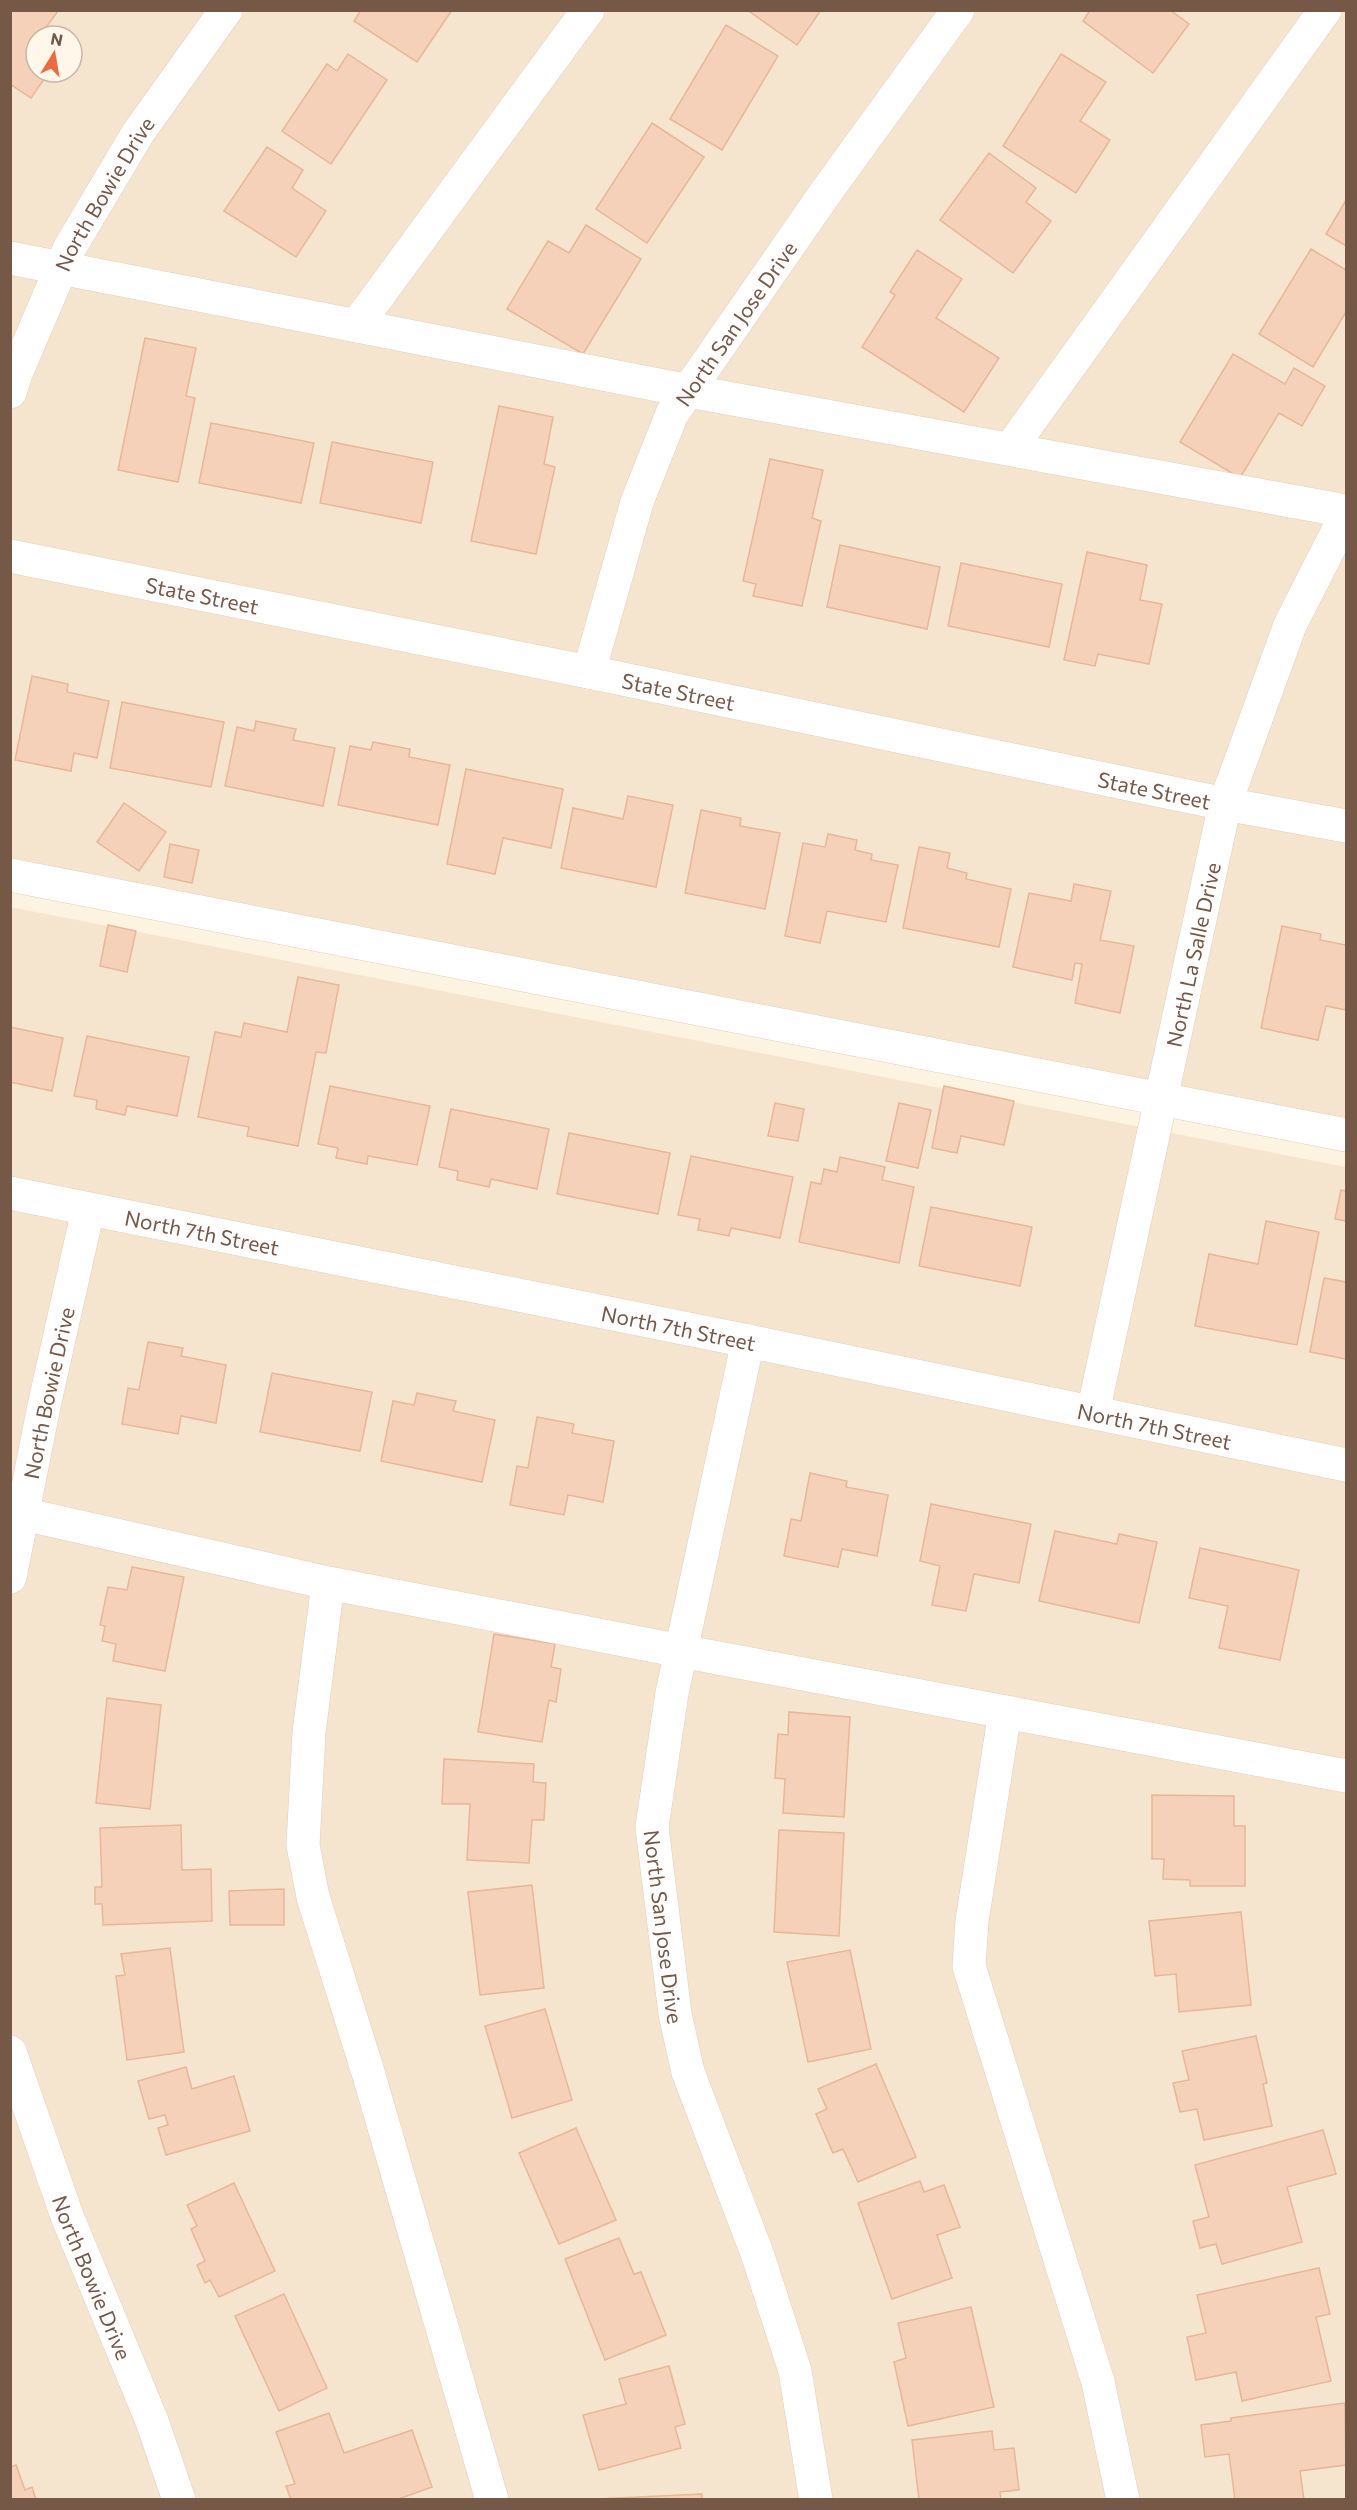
<svg xmlns="http://www.w3.org/2000/svg" width="1357" height="2510" font-family="Commissioner,sans-serif">
<rect width="100%" height="100%" fill="#fdf3e1"/>
<g fill="#f5e5cf" fill-rule="evenodd">
<path d="M 10,11 L 1346,11 L 1346,1128 L 11,859 ZM 36,36 L 72,36 L 72,72 L 36,72 Z"/>
<path d="M 10,907 L 1346,1167 L 1346,2499 L 11,2499 Z"/>
</g>
<g fill="#f4d1b8" stroke="#e8b797" stroke-width="1.5">
<path d="M 10,10 L 58,11 L 41,34 L 44,36 L 36,36 L 36,72 L 49,72 L 31,98 L 10,84 Z"/>
<path d="M 361,10 L 452,10 L 417,62 L 354,21 Z"/>
<path d="M 747,10 L 821,10 L 797,45 Z"/>
<path d="M 1090,10 L 1170,10 L 1189,24 L 1153,73 L 1083,21 Z"/>
<path d="M 726,25 L 778,56 L 722,150 L 670,119 Z"/>
<path d="M 348,54 L 387,80 L 331,164 L 282,131 L 327,64 L 337,71 Z"/>
<path d="M 1061,54 L 1106,82 L 1080,121 L 1110,140 L 1076,193 L 1003,146 Z"/>
<path d="M 652,123 L 704,157 L 647,243 L 596,209 Z"/>
<path d="M 267,147 L 303,170 L 292,188 L 326,211 L 296,257 L 224,211 Z"/>
<path d="M 989,153 L 1036,188 L 1026,202 L 1051,221 L 1013,273 L 940,220 Z"/>
<path d="M 1346,200 L 1346,246 L 1326,234 Z"/>
<path d="M 586,225 L 641,259 L 583,354 L 507,309 L 548,241 L 569,253 Z"/>
<path d="M 1311,249 L 1346,270 L 1346,312 L 1313,367 L 1259,334 Z"/>
<path d="M 917,250 L 962,279 L 936,318 L 999,358 L 964,412 L 862,347 L 895,295 L 890,292 Z"/>
<path d="M 145,338 L 196,348 L 186,396 L 195,398 L 178,482 L 118,470 Z"/>
<path d="M 1233,354 L 1285,384 L 1294,368 L 1325,386 L 1302,426 L 1279,413 L 1240,478 L 1180,442 Z"/>
<path d="M 499,406 L 553,417 L 544,464 L 555,467 L 536,554 L 471,541 Z"/>
<path d="M 211,423 L 314,443 L 301,503 L 199,483 Z"/>
<path d="M 332,442 L 433,462 L 421,523 L 320,503 Z"/>
<path d="M 770,459 L 823,470 L 812,518 L 821,521 L 802,606 L 753,596 L 756,584 L 743,581 Z"/>
<path d="M 840,545 L 940,567 L 927,629 L 827,607 Z"/>
<path d="M 1087,552 L 1147,565 L 1140,600 L 1162,604 L 1149,664 L 1098,654 L 1095,666 L 1064,660 Z"/>
<path d="M 961,563 L 1062,584 L 1049,647 L 948,626 Z"/>
<path d="M 32,676 L 68,684 L 67,692 L 109,701 L 97,758 L 74,753 L 71,771 L 15,760 Z"/>
<path d="M 122,702 L 224,722 L 211,787 L 110,768 Z"/>
<path d="M 256,721 L 296,729 L 293,740 L 335,748 L 323,806 L 225,786 L 237,727 L 254,731 Z"/>
<path d="M 373,742 L 410,749 L 409,757 L 450,765 L 438,825 L 338,805 L 350,746 L 371,750 Z"/>
<path d="M 466,769 L 563,789 L 551,848 L 503,838 L 495,874 L 447,864 Z"/>
<path d="M 628,796 L 673,805 L 656,887 L 561,868 L 573,808 L 623,819 Z"/>
<path d="M 124,803 L 166,832 L 139,871 L 97,842 Z"/>
<path d="M 701,810 L 741,818 L 740,826 L 780,833 L 765,909 L 685,893 Z"/>
<path d="M 828,834 L 857,840 L 855,850 L 872,854 L 871,860 L 898,865 L 886,922 L 827,911 L 820,943 L 785,936 L 803,843 L 825,847 Z"/>
<path d="M 170,844 L 199,850 L 192,883 L 164,877 Z"/>
<path d="M 919,847 L 950,853 L 947,868 L 967,873 L 966,879 L 1011,889 L 999,947 L 903,928 Z"/>
<path d="M 1074,884 L 1111,891 L 1100,940 L 1134,946 L 1120,1013 L 1075,1003 L 1082,964 L 1075,963 L 1072,980 L 1013,967 L 1029,893 L 1071,901 Z"/>
<path d="M 108,925 L 136,931 L 127,972 L 100,966 Z"/>
<path d="M 1282,926 L 1321,934 L 1320,940 L 1346,945 L 1346,1010 L 1326,1006 L 1318,1040 L 1261,1028 Z"/>
<path d="M 298,977 L 339,985 L 326,1053 L 316,1052 L 298,1146 L 247,1136 L 249,1127 L 198,1117 L 215,1032 L 241,1037 L 244,1023 L 287,1032 Z"/>
<path d="M 10,1027 L 63,1038 L 52,1091 L 10,1082 Z"/>
<path d="M 87,1036 L 189,1057 L 177,1116 L 127,1106 L 125,1115 L 96,1109 L 97,1100 L 74,1096 Z"/>
<path d="M 330,1086 L 430,1106 L 417,1165 L 368,1156 L 367,1164 L 336,1158 L 338,1148 L 318,1144 Z"/>
<path d="M 944,1086 L 1014,1101 L 1004,1145 L 961,1136 L 957,1153 L 932,1148 Z"/>
<path d="M 775,1103 L 804,1109 L 798,1141 L 768,1136 Z"/>
<path d="M 899,1103 L 931,1110 L 918,1168 L 886,1161 Z"/>
<path d="M 451,1109 L 549,1129 L 537,1189 L 491,1179 L 489,1187 L 457,1180 L 458,1171 L 439,1167 Z"/>
<path d="M 569,1133 L 670,1153 L 658,1214 L 557,1194 Z"/>
<path d="M 691,1156 L 793,1177 L 780,1238 L 731,1228 L 729,1236 L 698,1230 L 700,1219 L 678,1215 Z"/>
<path d="M 840,1157 L 885,1167 L 882,1180 L 914,1187 L 899,1263 L 799,1242 L 811,1182 L 821,1184 L 824,1169 L 837,1172 Z"/>
<path d="M 1341,1190 L 1346,1191 L 1346,1221 L 1335,1219 Z"/>
<path d="M 931,1207 L 1032,1227 L 1020,1286 L 919,1266 Z"/>
<path d="M 1266,1221 L 1319,1232 L 1297,1345 L 1195,1326 L 1209,1254 L 1258,1264 Z"/>
<path d="M 1324,1278 L 1346,1282 L 1346,1359 L 1310,1352 Z"/>
<path d="M 148,1342 L 183,1348 L 181,1356 L 226,1365 L 216,1423 L 181,1416 L 178,1434 L 122,1424 L 128,1388 L 139,1390 Z"/>
<path d="M 272,1373 L 372,1392 L 360,1451 L 260,1432 Z"/>
<path d="M 417,1393 L 456,1401 L 453,1411 L 495,1420 L 482,1482 L 381,1461 L 393,1401 L 414,1405 Z"/>
<path d="M 537,1417 L 574,1424 L 572,1433 L 614,1441 L 603,1502 L 568,1495 L 564,1515 L 510,1505 L 517,1466 L 528,1468 Z"/>
<path d="M 810,1473 L 847,1481 L 846,1487 L 888,1495 L 877,1556 L 842,1549 L 838,1567 L 784,1556 L 791,1519 L 801,1521 Z"/>
<path d="M 931,1504 L 1031,1524 L 1019,1583 L 974,1574 L 966,1611 L 932,1605 L 940,1566 L 920,1561 Z"/>
<path d="M 1055,1531 L 1117,1544 L 1119,1534 L 1157,1542 L 1139,1623 L 1039,1601 Z"/>
<path d="M 1200,1548 L 1299,1570 L 1280,1660 L 1219,1648 L 1228,1606 L 1189,1598 Z"/>
<path d="M 132,1567 L 184,1577 L 165,1671 L 113,1661 L 116,1644 L 102,1641 L 105,1626 L 100,1625 L 108,1587 L 127,1590 Z"/>
<path d="M 494,1634 L 555,1644 L 551,1667 L 561,1669 L 556,1702 L 549,1700 L 542,1742 L 478,1732 Z"/>
<path d="M 107,1698 L 161,1705 L 150,1809 L 96,1803 Z"/>
<path d="M 789,1712 L 850,1717 L 844,1817 L 783,1813 L 785,1779 L 775,1778 L 778,1734 L 788,1735 Z"/>
<path d="M 444,1759 L 534,1764 L 533,1782 L 546,1783 L 544,1820 L 532,1820 L 529,1863 L 467,1860 L 470,1804 L 442,1804 Z"/>
<path d="M 1152,1795 L 1234,1796 L 1234,1826 L 1245,1826 L 1245,1886 L 1190,1886 L 1190,1880 L 1163,1879 L 1164,1859 L 1152,1859 Z"/>
<path d="M 181,1825 L 182,1870 L 211,1869 L 212,1921 L 103,1925 L 102,1904 L 95,1904 L 95,1887 L 102,1887 L 100,1828 Z"/>
<path d="M 779,1830 L 844,1833 L 839,1936 L 774,1932 Z"/>
<path d="M 532,1885 L 544,1988 L 480,1995 L 468,1892 Z"/>
<path d="M 284,1889 L 284,1925 L 230,1925 L 229,1891 Z"/>
<path d="M 1241,1912 L 1251,2005 L 1179,2012 L 1176,1974 L 1155,1976 L 1149,1921 Z"/>
<path d="M 170,1948 L 184,2052 L 127,2060 L 116,1976 L 125,1975 L 121,1954 Z"/>
<path d="M 850,1950 L 871,2049 L 808,2062 L 787,1962 Z"/>
<path d="M 545,2009 L 572,2100 L 512,2118 L 485,2026 Z"/>
<path d="M 1256,2036 L 1267,2083 L 1263,2084 L 1272,2126 L 1204,2140 L 1197,2109 L 1180,2112 L 1173,2083 L 1189,2080 L 1182,2051 Z"/>
<path d="M 876,2064 L 916,2157 L 858,2182 L 843,2149 L 833,2153 L 816,2114 L 827,2109 L 818,2089 Z"/>
<path d="M 186,2067 L 192,2089 L 234,2076 L 250,2131 L 166,2155 L 158,2128 L 168,2125 L 165,2115 L 149,2119 L 138,2081 Z"/>
<path d="M 576,2128 L 616,2220 L 559,2244 L 519,2153 Z"/>
<path d="M 1323,2130 L 1336,2174 L 1287,2187 L 1302,2242 L 1222,2264 L 1216,2244 L 1200,2248 L 1193,2221 L 1209,2217 L 1195,2165 Z"/>
<path d="M 920,2181 L 924,2192 L 944,2185 L 960,2227 L 937,2235 L 952,2278 L 892,2299 L 858,2203 Z"/>
<path d="M 234,2183 L 275,2271 L 219,2297 L 210,2280 L 205,2283 L 197,2265 L 205,2261 L 191,2229 L 197,2226 L 187,2205 Z"/>
<path d="M 619,2238 L 634,2274 L 641,2272 L 666,2335 L 605,2360 L 565,2259 Z"/>
<path d="M 1319,2268 L 1330,2314 L 1316,2317 L 1331,2381 L 1242,2401 L 1236,2372 L 1196,2380 L 1187,2337 L 1206,2333 L 1197,2295 Z"/>
<path d="M 284,2294 L 327,2388 L 279,2411 L 235,2316 Z"/>
<path d="M 971,2307 L 994,2407 L 908,2426 L 894,2362 L 906,2358 L 898,2323 Z"/>
<path d="M 669,2366 L 685,2424 L 675,2427 L 681,2448 L 599,2470 L 583,2415 L 626,2404 L 619,2379 Z"/>
<path d="M 1345,2403 L 1346,2465 L 1300,2471 L 1304,2500 L 1235,2500 L 1229,2454 L 1205,2457 L 1201,2425 L 1231,2421 L 1231,2418 Z"/>
<path d="M 329,2413 L 344,2453 L 412,2430 L 432,2487 L 396,2500 L 291,2500 L 286,2486 L 295,2484 L 276,2432 Z"/>
<path d="M 992,2431 L 994,2450 L 1014,2448 L 1019,2490 L 1000,2492 L 1001,2500 L 919,2500 L 912,2440 Z"/>
<path d="M 16,2465 L 25,2490 L 32,2487 L 36,2500 L 10,2500 L 10,2467 Z"/>
<path d="M 702,2494 L 702,2500 L 596,2499 Z"/>
</g>
<g fill="none" stroke-linecap="round" stroke-linejoin="round">
<g stroke="#e2cfbd" stroke-width="34">
<g id="minor">
<path d="M 10,258 L 689,391 L 1346,511"/>
<path d="M 356,326 L 588,10"/>
<path id="s1" d="M 10,392 L 15,376 L 69,249 L 138,133 L 226,10"/>
<path d="M 1010,449 L 1325,10"/>
<path id="s2" d="M 10,556 L 589,672 L 1225,804 L 1346,826"/>
<path id="s3" d="M 589,672 L 637,502 L 672,414 L 826,192 L 958,10"/>
<path d="M 10,875 L 1346,1135"/>
<path id="s4" d="M 10,1193 L 748,1341 L 1346,1465"/>
<path id="s5" d="M 748,1341 L 672,1693 L 652,1827 L 675,2014 L 688,2072 L 758,2256 L 795,2371 L 816,2500"/>
<path id="s6" d="M 1093,1412 L 1225,804 L 1290,625 L 1346,515"/>
<path d="M 10,1511 L 328,1583 L 681,1651 L 1346,1776"/>
<path id="s7" d="M 10,1577 L 44,1406 L 88,1210"/>
<path d="M 328,1583 L 309,1733 L 303,1845 L 313,1897 L 368,2072 L 492,2500"/>
<path d="M 1005,1712 L 972,1921 L 969,1966 L 1098,2382 L 1123,2500"/>
<path id="s8" d="M 10,2052 L 67,2216 L 152,2421 L 179,2500"/>
</g>
</g>
<use href="#minor" stroke="#fff" stroke-width="33"/>
</g>
<g text-anchor="middle" dominant-baseline="central" stroke-width="4.5" stroke-linejoin="round" paint-order="stroke">
<g font-size="21" fill="#765847" stroke="#fff7e9">
<text stroke="none"><textPath href="#s1" startOffset="220">North Bowie Drive</textPath></text>
<text stroke="none"><textPath href="#s3" startOffset="382">North San Jose Drive</textPath></text>
<text stroke="none"><textPath href="#s2" startOffset="196">State Street</textPath></text>
<text stroke="none"><textPath href="#s2" startOffset="682">State Street</textPath></text>
<text stroke="none"><textPath href="#s2" startOffset="1168">State Street</textPath></text>
<text stroke="none"><textPath href="#s6" startOffset="468">North La Salle Drive</textPath></text>
<text stroke="none"><textPath href="#s4" startOffset="196">North 7th Street</textPath></text>
<text stroke="none"><textPath href="#s4" startOffset="682">North 7th Street</textPath></text>
<text stroke="none"><textPath href="#s7" startOffset="188">North Bowie Drive</textPath></text>
<text stroke="none"><textPath href="#s4" startOffset="1168">North 7th Street</textPath></text>
<text stroke="none"><textPath href="#s5" startOffset="596">North San Jose Drive</textPath></text>
<text stroke="none"><textPath href="#s8" startOffset="240">North Bowie Drive</textPath></text>
</g>
</g>
<rect width="1357" height="2510" fill="none" stroke="#765847" stroke-width="24"/>
<g transform="translate(54 54) rotate(11)"><circle r="28" fill="#fff7e9" stroke="#c8b7a8" stroke-width="1.5"/>
<path d="M0-4.5L10 22L0 15L-10 22Z" fill="#ee693f"/>
<text y="-9" font-size="16" font-weight="bold" text-anchor="middle" fill="#765847">N</text>
</g>
</svg>
